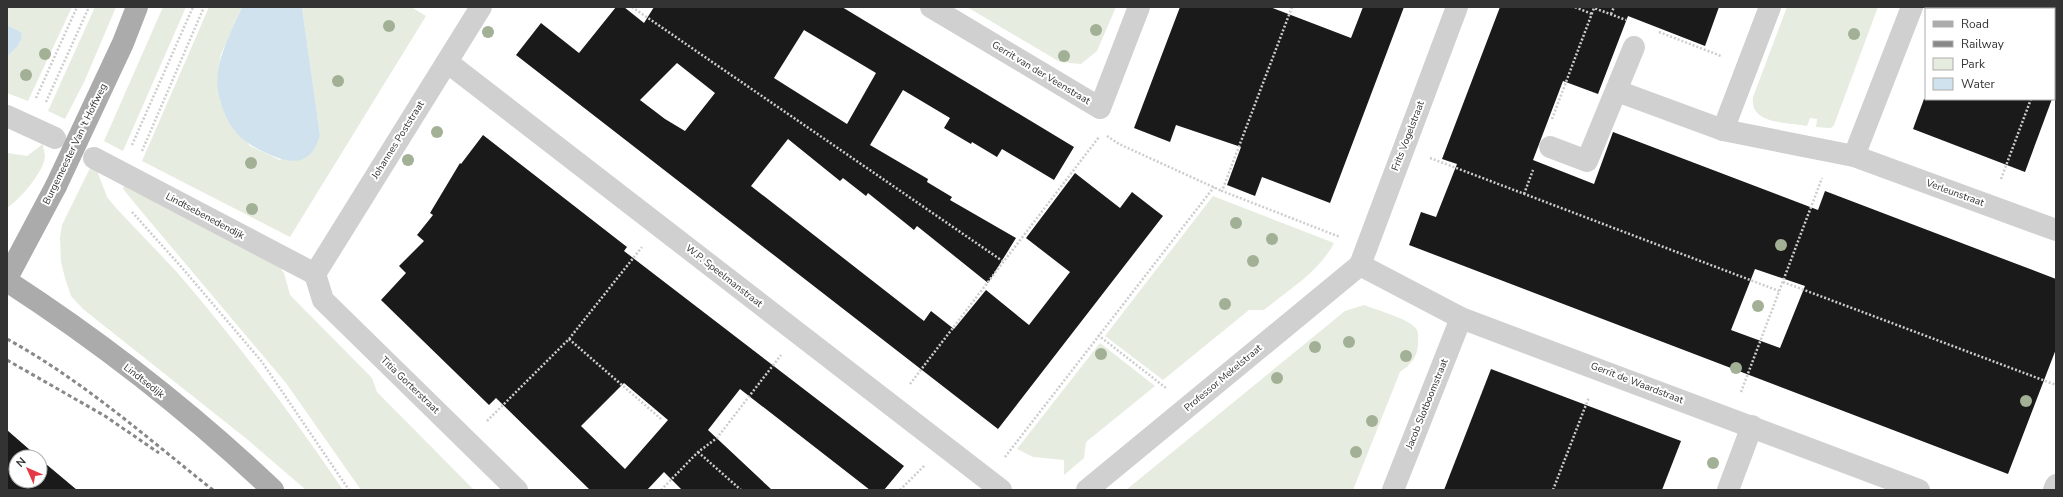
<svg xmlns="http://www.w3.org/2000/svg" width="2063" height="497" font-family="'Nunito Sans',sans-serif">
<rect width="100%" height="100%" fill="#fff"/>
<g fill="#e6ecdf">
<path d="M 7,7 L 72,7 L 28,101 L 7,93 L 7,55 L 20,43 L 21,32 L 7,25 Z"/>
<path d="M 95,7 L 116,7 L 85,80 L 65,119 L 48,111 Z"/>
<path d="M 163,7 L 186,7 L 123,151 L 104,141 Z"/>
<path d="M 209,7 L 242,7 L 221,54 L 218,74 L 218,90 L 221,104 L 250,146 L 280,160 L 320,135 L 302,7 L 411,7 L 426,16 L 290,237 L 142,161 Z"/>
<path d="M 967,7 L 1116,7 L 1097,51 L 1081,64 L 1060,62 Z"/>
<path d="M 1787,7 L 1878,7 L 1834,125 L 1831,128 L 1816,127 L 1817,119 L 1810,118 L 1807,126 C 1788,122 1749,125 1753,97 Z"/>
<path d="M 43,144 C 43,148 45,153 45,157 C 43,173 20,199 7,208 L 7,153 L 27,156 Z"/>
<path d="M 91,166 L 96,168 L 107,197 L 117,209 C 140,234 165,258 187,284 C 243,350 295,419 343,490 L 306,490 L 248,440 L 83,309 L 71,296 L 65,278 L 61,262 L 60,238 L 62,225 Z"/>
<path d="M 124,186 L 279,266 L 284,273 L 290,295 L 372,378 L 377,392 L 474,490 L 361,490 L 286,383 L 142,212 L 123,189 Z"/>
<path d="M 1213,196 L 1334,243 C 1319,272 1288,290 1264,310 L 1249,310 L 1163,380 L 1105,336 Z"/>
<path d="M 1364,305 C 1376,310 1411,319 1417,330 C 1419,335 1418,340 1418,345 C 1417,358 1410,365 1400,372 L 1353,490 L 1126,490 L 1345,311 Z"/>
<path d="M 1100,343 L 1155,386 L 1086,442 L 1084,458 L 1064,475 L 1064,460 L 1033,457 L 1017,449 Z"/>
</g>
<g fill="#cfe2ee">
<path d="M 242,7 L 302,7 L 320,135 C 311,166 292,165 266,153 C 253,147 243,141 234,130 C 226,119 220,104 218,91 C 214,61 231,33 242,7 Z"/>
<path d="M 7,25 L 21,32 C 24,42 15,49 8,55 Z"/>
</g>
<g fill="#1a1a1a" fill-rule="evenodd">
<path d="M 616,7 L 624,7 L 644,23 L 654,7 L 842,7 L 1074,147 L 1054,180 L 1002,149 L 997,157 L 972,142 L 971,144 L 944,128 L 950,118 L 903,90 L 870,145 L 928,179 L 927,182 L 952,197 L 950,200 L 1016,238 L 988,283 L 917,226 L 914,230 L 868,193 L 866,196 L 843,178 L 840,181 L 788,139 L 751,186 L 924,321 L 931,311 L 954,329 L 986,290 L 1029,325 L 1070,272 L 1026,238 L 1075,173 L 1120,208 L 1132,192 L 1163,216 L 998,429 L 516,55 L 541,23 L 579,53 ZM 804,30 L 876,73 L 847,124 L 774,78 ZM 677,63 L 715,93 L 685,131 L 665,119 L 640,100 Z"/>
<path d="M 1180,7 L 1270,7 L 1351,38 L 1363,7 L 1404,7 L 1330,203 L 1262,177 L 1255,196 L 1227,185 L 1241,147 L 1176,125 L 1170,142 L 1134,128 Z"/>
<path d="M 1500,7 L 1719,7 L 1705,46 L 1628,16 L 1598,94 L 1563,81 L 1533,160 L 1594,184 L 1613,132 L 1818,210 L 1825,191 L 2056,279 L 2056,349 L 2008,474 L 1409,245 L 1421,212 L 1436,217 L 1457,164 L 1442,159 ZM 1755,269 L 1805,286 L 1780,348 L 1731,330 Z"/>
<path d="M 1924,99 L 2052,99 L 2025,172 L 1913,129 Z"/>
<path d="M 483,135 L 627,247 L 624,251 L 904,466 L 884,490 L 870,490 L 740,389 L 708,430 L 772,490 L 682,490 L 664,472 L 647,490 L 590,490 L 496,398 L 489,405 L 381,300 L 406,273 L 399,266 L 424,241 L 417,235 L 433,215 L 430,213 L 460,163 L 461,164 ZM 624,383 L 668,420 L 625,469 L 581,426 Z"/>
<path d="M 1491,369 L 1681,441 L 1662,490 L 1444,490 Z"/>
<path d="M 7,430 L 38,457 L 16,457 L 16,481 L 40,481 L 40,459 L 77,490 L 7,490 Z"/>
</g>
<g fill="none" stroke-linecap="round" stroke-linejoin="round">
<g stroke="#cdcdcd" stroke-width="2.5" stroke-dasharray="2 2" stroke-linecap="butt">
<path d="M 632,7 L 1004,262"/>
<path d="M 1292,7 L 1222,191 L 1340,237"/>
<path d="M 1575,7 L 1592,14"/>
<path d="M 1611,14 L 1614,7"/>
<path d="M 1659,32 L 1721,56"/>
<path d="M 2054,40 L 2056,35"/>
<path d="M 36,98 L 77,7"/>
<path d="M 46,102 L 89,7"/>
<path d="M 1552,119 L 1594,8 L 1626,20"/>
<path d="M 1107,136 L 1119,144 L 1222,191"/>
<path d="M 132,145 L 193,7"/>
<path d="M 142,151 L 204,7"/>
<path d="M 1430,158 L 1779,291"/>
<path d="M 2001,179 L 2031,99"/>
<path d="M 1524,194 L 1533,170"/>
<path d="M 132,212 L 184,270 L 262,362 L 349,490"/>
<path d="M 1783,282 L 2056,385"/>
<path d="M 1098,335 L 1166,388"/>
<path d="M 569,339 L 661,419"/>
<path d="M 910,384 L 1099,137"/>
<path d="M 1741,392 L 1822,178"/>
<path d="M 487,421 L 569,339 L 642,247"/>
<path d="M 698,452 L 741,490"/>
<path d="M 1005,457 L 1214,187"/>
<path d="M 661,490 L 698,452 L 717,438 L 781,355"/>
<path d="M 900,490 L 924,466"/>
<path d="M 1553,490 L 1589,397"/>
</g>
<g stroke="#d0d0d0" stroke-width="22">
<path d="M 931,7 L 1100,108 L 1139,7"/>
<path d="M 447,62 L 1001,490"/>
<path d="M 1617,91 L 1723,130 L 1854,156 L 2056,230"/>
<path d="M 7,116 L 55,138"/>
<path d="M 1723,130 L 1770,7"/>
<path d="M 1550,147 L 1587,161 L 1634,47"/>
<path d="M 1854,156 L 1912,7"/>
<path d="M 94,158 L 315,274"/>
<path d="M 1360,265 L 1461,318 L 1919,490"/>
<path d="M 1360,265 L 1457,7"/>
<path d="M 315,274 L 481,7"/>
<path d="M 315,274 L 323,300 L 517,490"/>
<path d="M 1087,490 L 1360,265"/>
<path d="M 1393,490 L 1461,318"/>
<path d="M 1728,490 L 1752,426"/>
<path d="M 2054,490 L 2056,485"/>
</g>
<g stroke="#ababab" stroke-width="22">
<path d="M 7,278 L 56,186"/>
<path d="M 7,281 C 101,342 192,413 273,490"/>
</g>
<g stroke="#888" stroke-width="3" stroke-dasharray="4 3" stroke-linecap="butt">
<path d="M 7,339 C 82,380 146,437 213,490"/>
<path d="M 7,360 L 105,416 L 159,453"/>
</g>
<path stroke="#ababab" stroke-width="22" d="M 56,186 L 123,43 L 137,7"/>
</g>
<g fill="#a2b095">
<circle cx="389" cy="26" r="6"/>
<circle cx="1096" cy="30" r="6"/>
<circle cx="488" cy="32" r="6"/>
<circle cx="1854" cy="34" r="6"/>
<circle cx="45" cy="54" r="6"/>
<circle cx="1064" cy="56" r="6"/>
<circle cx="26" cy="75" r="6"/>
<circle cx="338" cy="81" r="6"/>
<circle cx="437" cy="132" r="6"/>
<circle cx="408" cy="160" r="6"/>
<circle cx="251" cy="163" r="6"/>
<circle cx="252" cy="209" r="6"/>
<circle cx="1236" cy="223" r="6"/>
<circle cx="1272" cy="239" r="6"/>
<circle cx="1781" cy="245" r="6"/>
<circle cx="1253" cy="261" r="6"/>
<circle cx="1225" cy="304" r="6"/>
<circle cx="1758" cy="306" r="6"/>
<circle cx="1349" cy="342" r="6"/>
<circle cx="1315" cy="347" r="6"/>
<circle cx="1101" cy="354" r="6"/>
<circle cx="1406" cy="356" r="6"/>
<circle cx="1736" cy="368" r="6"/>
<circle cx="1277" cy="378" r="6"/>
<circle cx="2026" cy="401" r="6"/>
<circle cx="1372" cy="421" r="6"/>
<circle cx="1356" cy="452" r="6"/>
<circle cx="1713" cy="463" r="6"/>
</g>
<g text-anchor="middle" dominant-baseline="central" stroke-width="4" stroke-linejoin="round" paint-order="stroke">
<g font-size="10" fill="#333" stroke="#fff">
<text transform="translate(1041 73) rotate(31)">Gerrit van der Veenstraat</text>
<text transform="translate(1408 136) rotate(-69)">Frits Vogelstraat</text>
<text transform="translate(398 140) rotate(-58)">Johannes Poststraat</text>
<text transform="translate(75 144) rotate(-64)">Burgemeester Van 't Hoffweg</text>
<text transform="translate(1955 193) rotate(20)">Verleunstraat</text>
<text transform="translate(205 216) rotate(28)">Lindtsebenedendijk</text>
<text transform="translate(724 276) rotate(38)">W.P. Speelmanstraat</text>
<text transform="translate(1223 378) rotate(-40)">Professor Mekelstraat</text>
<text transform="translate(144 381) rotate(38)">Lindtsedijk</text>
<text transform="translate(1637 383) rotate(21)">Gerrit de Waardstraat</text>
<text transform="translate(410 385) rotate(44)">Titia Gorterstraat</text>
<text transform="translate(1427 404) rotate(-68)">Jacob Slotboomstraat</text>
</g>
</g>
<rect width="2063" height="497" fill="none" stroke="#333333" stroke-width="16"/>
<rect x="1925" y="8" width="130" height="92" fill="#ffffff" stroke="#adadad"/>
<rect x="1933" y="21" width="20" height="6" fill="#ababab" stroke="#adadad"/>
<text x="1961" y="28" font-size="12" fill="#333333">Road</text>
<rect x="1933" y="41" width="20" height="6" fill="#888888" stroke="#adadad"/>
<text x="1961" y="48" font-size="12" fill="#333333">Railway</text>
<rect x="1933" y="58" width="20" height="12" fill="#e6ecdf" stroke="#adadad"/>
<text x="1961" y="68" font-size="12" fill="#333333">Park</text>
<rect x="1933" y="78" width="20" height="12" fill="#cfe2ee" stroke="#adadad"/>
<text x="1961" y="88" font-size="12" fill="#333333">Water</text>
<g transform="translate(28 469) rotate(315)"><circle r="19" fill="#ffffff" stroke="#adadad"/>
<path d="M0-3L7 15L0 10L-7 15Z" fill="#e63946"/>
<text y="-6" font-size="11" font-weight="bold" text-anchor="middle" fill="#333333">N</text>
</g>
</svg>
